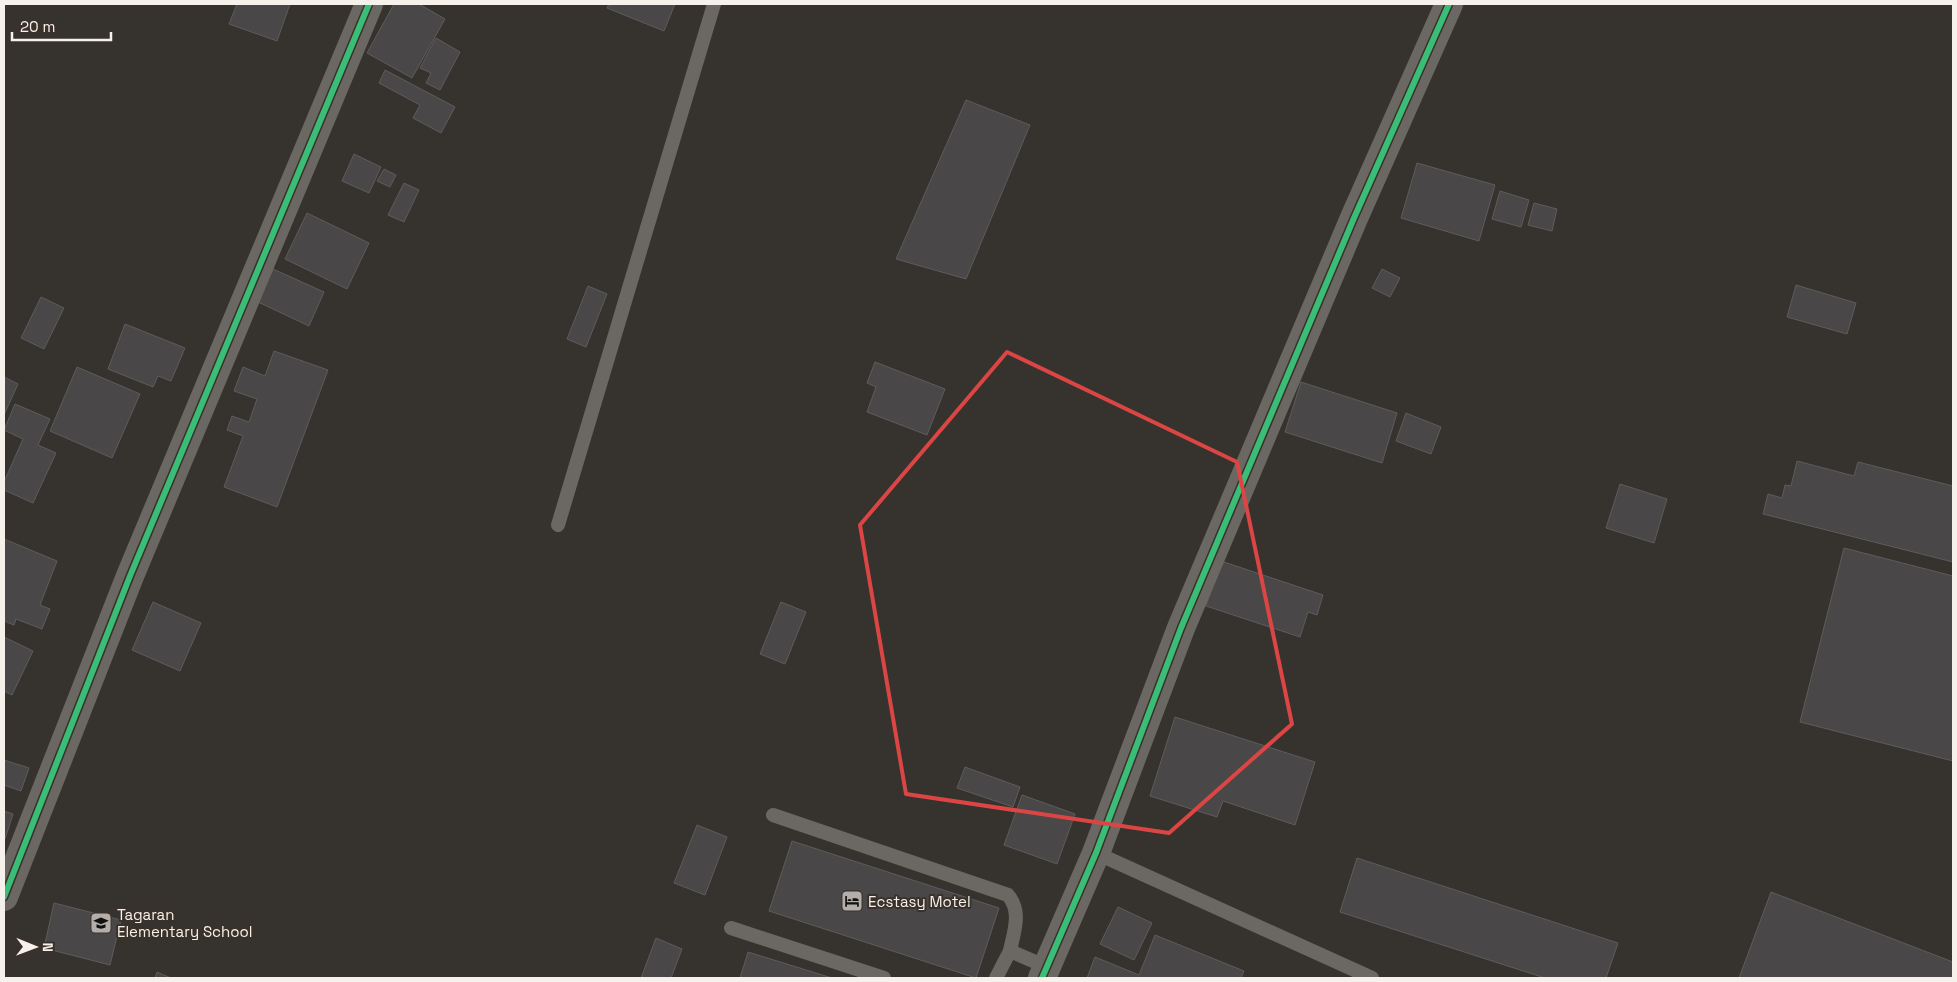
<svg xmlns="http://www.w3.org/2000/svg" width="1957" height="982" font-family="'Space Grotesk',sans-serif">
<rect width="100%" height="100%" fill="#36322e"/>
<g fill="#494747" stroke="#5e5c5c">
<path d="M 237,4 L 290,4 L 277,41 L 229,24 Z"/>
<path d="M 394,4 L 419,4 L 445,19 L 412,78 L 367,53 Z"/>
<path d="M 609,4 L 675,4 L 664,31 L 607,8 Z"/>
<path d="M 436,38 L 460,52 L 440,90 L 426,83 L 431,73 L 420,68 Z"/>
<path d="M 385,70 L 455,107 L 441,133 L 413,118 L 420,105 L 379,83 Z"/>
<path d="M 966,100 L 1030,125 L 966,279 L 896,259 Z"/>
<path d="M 354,154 L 381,167 L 369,193 L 342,181 Z"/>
<path d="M 1417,163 L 1495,185 L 1479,241 L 1401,218 Z"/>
<path d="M 384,169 L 396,175 L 390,187 L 377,181 Z"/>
<path d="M 404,183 L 419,190 L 404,222 L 388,215 Z"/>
<path d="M 1500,191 L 1529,200 L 1521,227 L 1492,219 Z"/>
<path d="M 1534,203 L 1557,209 L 1552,231 L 1528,225 Z"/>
<path d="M 307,213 L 369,243 L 347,289 L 285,259 Z"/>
<path d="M 273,269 L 324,292 L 309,326 L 258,302 Z"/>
<path d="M 1382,269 L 1400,278 L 1390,297 L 1372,288 Z"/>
<path d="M 1796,285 L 1856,303 L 1847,334 L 1787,317 Z"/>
<path d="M 588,286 L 607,294 L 586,347 L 567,339 Z"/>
<path d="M 41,297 L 64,308 L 44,349 L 21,338 Z"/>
<path d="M 125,324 L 185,348 L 171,381 L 158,376 L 153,387 L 108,369 Z"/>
<path d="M 274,351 L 328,370 L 277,507 L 224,487 L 243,436 L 227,430 L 232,416 L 249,422 L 257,399 L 234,391 L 243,367 L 265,376 Z"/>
<path d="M 875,362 L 945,389 L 927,435 L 867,412 L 876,387 L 867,383 Z"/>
<path d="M 77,367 L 140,394 L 112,458 L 50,431 Z"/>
<path d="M 4,377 L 18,384 L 4,415 Z"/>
<path d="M 1301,382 L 1397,413 L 1382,463 L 1285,432 Z"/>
<path d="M 15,404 L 50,419 L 38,445 L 56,453 L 33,503 L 4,490 L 4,482 L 23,439 L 4,430 Z"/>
<path d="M 1406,413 L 1441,427 L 1431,454 L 1396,441 Z"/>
<path d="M 1797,461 L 1854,476 L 1858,462 L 1953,486 L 1953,562 L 1763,514 L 1768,494 L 1782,498 L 1785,485 L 1791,486 Z"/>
<path d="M 1620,484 L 1667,499 L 1654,543 L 1606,528 Z"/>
<path d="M 4,539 L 57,561 L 40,605 L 50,609 L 42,629 L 16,619 L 14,625 L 4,621 Z"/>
<path d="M 1844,548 L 1953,576 L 1953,761 L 1800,722 Z"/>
<path d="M 1221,561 L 1323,595 L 1317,615 L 1308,612 L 1300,637 L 1206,606 Z"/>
<path d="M 153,602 L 201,623 L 180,671 L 132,650 Z"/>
<path d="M 781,602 L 806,612 L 785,664 L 760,654 Z"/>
<path d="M 4,637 L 33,651 L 12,695 L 4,691 Z"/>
<path d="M 1175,717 L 1315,762 L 1295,825 L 1223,801 L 1217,817 L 1150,796 Z"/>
<path d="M 4,760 L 29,768 L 21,791 L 4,785 Z"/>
<path d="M 965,767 L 1020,787 L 1013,807 L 957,788 Z"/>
<path d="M 1022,795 L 1075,814 L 1057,864 L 1004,845 Z"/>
<path d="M 4,811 L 13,814 L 5,839 L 4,838 Z"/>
<path d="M 697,825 L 727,837 L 705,895 L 674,883 Z"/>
<path d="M 792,841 L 999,908 L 976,978 L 769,911 Z"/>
<path d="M 1357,858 L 1618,943 L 1606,978 L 1545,978 L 1340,912 Z"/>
<path d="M 1771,892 L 1953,962 L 1953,978 L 1739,978 Z"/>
<path d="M 54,903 L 121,920 L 110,965 L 44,948 Z"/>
<path d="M 1118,907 L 1152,923 L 1134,960 L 1100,944 Z"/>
<path d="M 1155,935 L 1244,971 L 1241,978 L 1087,978 L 1095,957 L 1139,975 Z"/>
<path d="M 656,938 L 682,949 L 671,978 L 641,978 Z"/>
<path d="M 748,952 L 832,978 L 740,978 Z"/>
<path d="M 157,972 L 171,978 L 155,978 Z"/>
</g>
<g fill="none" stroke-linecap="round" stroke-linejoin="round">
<g stroke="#6b6864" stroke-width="14">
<path d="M 558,525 L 714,4"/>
<path d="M 773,815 L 1008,895 C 1022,912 1014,931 1010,951 L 1047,967"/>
<path d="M 1096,853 L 1372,978"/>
<path d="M 731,928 L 884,978"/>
<path d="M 996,978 L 1010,951"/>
</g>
<g stroke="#6b6864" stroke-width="28">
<path d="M 4,897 L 130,576 L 369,4"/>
<path d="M 1042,978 L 1096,853 L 1181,628 L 1354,218 L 1449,4"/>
</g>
<g stroke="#3a312a" stroke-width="9">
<g id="cycleway">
<path d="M 4,897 L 130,576 L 369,4"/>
<path d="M 1042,978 L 1096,853 L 1181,628 L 1354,218 L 1449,4"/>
</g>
</g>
<use href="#cycleway" stroke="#3abd76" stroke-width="6"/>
</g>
<path fill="none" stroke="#db4645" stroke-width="4" stroke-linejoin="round" d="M 1007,352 L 1237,462 L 1292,724 L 1169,833 L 906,794 L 860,525 Z"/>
<defs>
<g id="hotel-square" transform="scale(1.125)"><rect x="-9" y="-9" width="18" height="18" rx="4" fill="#b3aeaa" stroke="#3a312a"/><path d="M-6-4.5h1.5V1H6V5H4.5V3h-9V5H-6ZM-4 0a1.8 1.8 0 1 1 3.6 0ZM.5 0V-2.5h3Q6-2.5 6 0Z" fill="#111"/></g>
<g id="school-square" transform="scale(1.125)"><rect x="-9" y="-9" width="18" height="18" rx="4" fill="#b3aeaa" stroke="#3a312a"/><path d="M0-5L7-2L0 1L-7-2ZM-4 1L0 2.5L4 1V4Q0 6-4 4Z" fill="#111"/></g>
</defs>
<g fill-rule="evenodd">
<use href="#hotel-square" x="852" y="901"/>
<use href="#school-square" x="101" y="923"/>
</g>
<g text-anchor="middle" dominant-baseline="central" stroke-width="4" stroke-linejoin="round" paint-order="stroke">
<g font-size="15" fill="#f7f1ec" stroke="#3a312a" text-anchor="start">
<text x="868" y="901">Ecstasy Motel</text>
<text x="117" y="914">Tagaran<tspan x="117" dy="17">Elementary School</tspan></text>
</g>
</g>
<rect width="1957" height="982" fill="none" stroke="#f7f1ec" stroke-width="10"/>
<g transform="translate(35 947) rotate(91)" stroke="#3a312a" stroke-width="4" paint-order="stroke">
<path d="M0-4L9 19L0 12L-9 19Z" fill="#f7f1ec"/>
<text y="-8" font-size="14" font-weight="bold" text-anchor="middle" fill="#f7f1ec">N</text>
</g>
<path d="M12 32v8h99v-8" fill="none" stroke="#f7f1ec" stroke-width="2.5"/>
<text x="20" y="32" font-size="15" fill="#f7f1ec" stroke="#3a312a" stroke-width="4" paint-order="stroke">20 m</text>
</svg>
